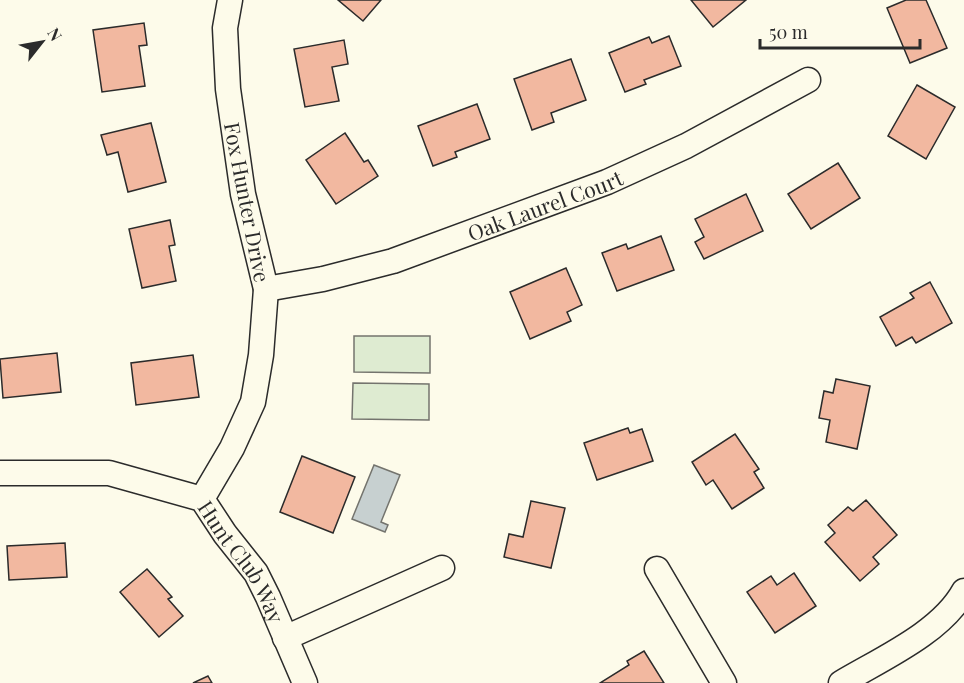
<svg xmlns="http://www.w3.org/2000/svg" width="964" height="683" font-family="'Playfair Display',serif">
<rect width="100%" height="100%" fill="#fdfbea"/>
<g fill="#deebd1" stroke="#74746e" stroke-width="1.5">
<path d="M 354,336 L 430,336 L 430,373 L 354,372 Z"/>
<path d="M 353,383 L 429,384 L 429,420 L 352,419 Z"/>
</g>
<path fill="#c7d0d0" stroke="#74746e" stroke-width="1.5" d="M 374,465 L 400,475 L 381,522 L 388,525 L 385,532 L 352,519 Z"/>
<g fill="#f2b8a0" stroke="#2b2b2b" stroke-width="1.5">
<path d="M 338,0 L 381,0 L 363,21 Z"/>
<path d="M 691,0 L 746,0 L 713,27 Z"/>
<path d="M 906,0 L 926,0 L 947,48 L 910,63 L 887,8 Z"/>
<path d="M 144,23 L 147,45 L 139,46 L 145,86 L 102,92 L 93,30 Z"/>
<path d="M 669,36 L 681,66 L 644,80 L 646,84 L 625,92 L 609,53 L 649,37 L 652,43 Z"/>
<path d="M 344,40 L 348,64 L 332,67 L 339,101 L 305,107 L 294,49 Z"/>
<path d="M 571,59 L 586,100 L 551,113 L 554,122 L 532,130 L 514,79 Z"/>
<path d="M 917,85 L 955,107 L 926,159 L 888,136 Z"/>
<path d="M 477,104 L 490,139 L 455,152 L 457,157 L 433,166 L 418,126 Z"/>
<path d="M 151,123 L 166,182 L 128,192 L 118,152 L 107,155 L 101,135 Z"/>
<path d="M 345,133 L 364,162 L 368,160 L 378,176 L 336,204 L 306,160 Z"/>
<path d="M 838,163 L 860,198 L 811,229 L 788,194 Z"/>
<path d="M 746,194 L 763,231 L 704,259 L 695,242 L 704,237 L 695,219 Z"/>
<path d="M 170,220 L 175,245 L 169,246 L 176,281 L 142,288 L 129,229 Z"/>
<path d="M 661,236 L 674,270 L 617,291 L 602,253 L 626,244 L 628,249 Z"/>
<path d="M 566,268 L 582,305 L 567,312 L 571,321 L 530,339 L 510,292 Z"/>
<path d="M 930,282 L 952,323 L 916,343 L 912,337 L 896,346 L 880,317 L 914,298 L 910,293 Z"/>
<path d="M 57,353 L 61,392 L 3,398 L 0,359 Z"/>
<path d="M 193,355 L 199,397 L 136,405 L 131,363 Z"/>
<path d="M 836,379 L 870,386 L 857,449 L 826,442 L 830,420 L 819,418 L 824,391 L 833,393 Z"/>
<path d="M 628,428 L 630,433 L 642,429 L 653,461 L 597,480 L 584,443 Z"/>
<path d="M 735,434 L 759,469 L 754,472 L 764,488 L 732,509 L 713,480 L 706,485 L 692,462 Z"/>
<path d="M 302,456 L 355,477 L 333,533 L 280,512 Z"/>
<path d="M 866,500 L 897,535 L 873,557 L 879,564 L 860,581 L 825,542 L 835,533 L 828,525 L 848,507 L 853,511 Z"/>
<path d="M 531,501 L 565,508 L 551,568 L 504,557 L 509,534 L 523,537 Z"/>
<path d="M 65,543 L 67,577 L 9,580 L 7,546 Z"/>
<path d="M 147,569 L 172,597 L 168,599 L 183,616 L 159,637 L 120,592 Z"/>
<path d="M 794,573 L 816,606 L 775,633 L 747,592 L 771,576 L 777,585 Z"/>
<path d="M 644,651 L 664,683 L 600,683 L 629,665 L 627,661 Z"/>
<path d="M 208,676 L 212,683 L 193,683 Z"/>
</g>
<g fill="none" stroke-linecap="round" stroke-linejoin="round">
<g stroke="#2b2b2b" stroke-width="27">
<g id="minor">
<path id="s1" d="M 266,289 L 323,279 L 393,261 L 607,182 L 686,146 L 808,80"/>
<path id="s2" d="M 0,473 L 109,473 L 202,499 L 225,534 L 256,573 L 268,597 L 305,683"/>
<path d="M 202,499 L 232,448 L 253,402 L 261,355 L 266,289 L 243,194 L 228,89 L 225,28 L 230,0"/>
<path d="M 657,569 L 724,683"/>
<path d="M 285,638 L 442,568"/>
<path d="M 841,683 C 881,659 941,633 964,591"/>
</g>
</g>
<use href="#minor" stroke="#fdfbea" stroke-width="24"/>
</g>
<g text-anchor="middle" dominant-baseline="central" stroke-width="4.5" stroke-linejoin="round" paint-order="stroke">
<g font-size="21" fill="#2b2b2b" stroke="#fdfbea">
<text transform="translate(248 202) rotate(79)">Fox Hunter Drive</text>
<text stroke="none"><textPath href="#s1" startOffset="292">Oak Laurel Court</textPath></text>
<text stroke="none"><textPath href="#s2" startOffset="280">Hunt Club Way</textPath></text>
</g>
</g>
<g transform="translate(42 42) rotate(59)" stroke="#fdfbea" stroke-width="4.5" paint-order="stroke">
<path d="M0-4.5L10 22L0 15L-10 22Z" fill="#2b2b2b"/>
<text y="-9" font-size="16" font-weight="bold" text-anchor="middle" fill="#2b2b2b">N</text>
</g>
<path d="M760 39v9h160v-9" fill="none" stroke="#2b2b2b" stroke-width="3"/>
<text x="769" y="39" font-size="18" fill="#2b2b2b" stroke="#fdfbea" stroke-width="4.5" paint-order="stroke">50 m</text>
</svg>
